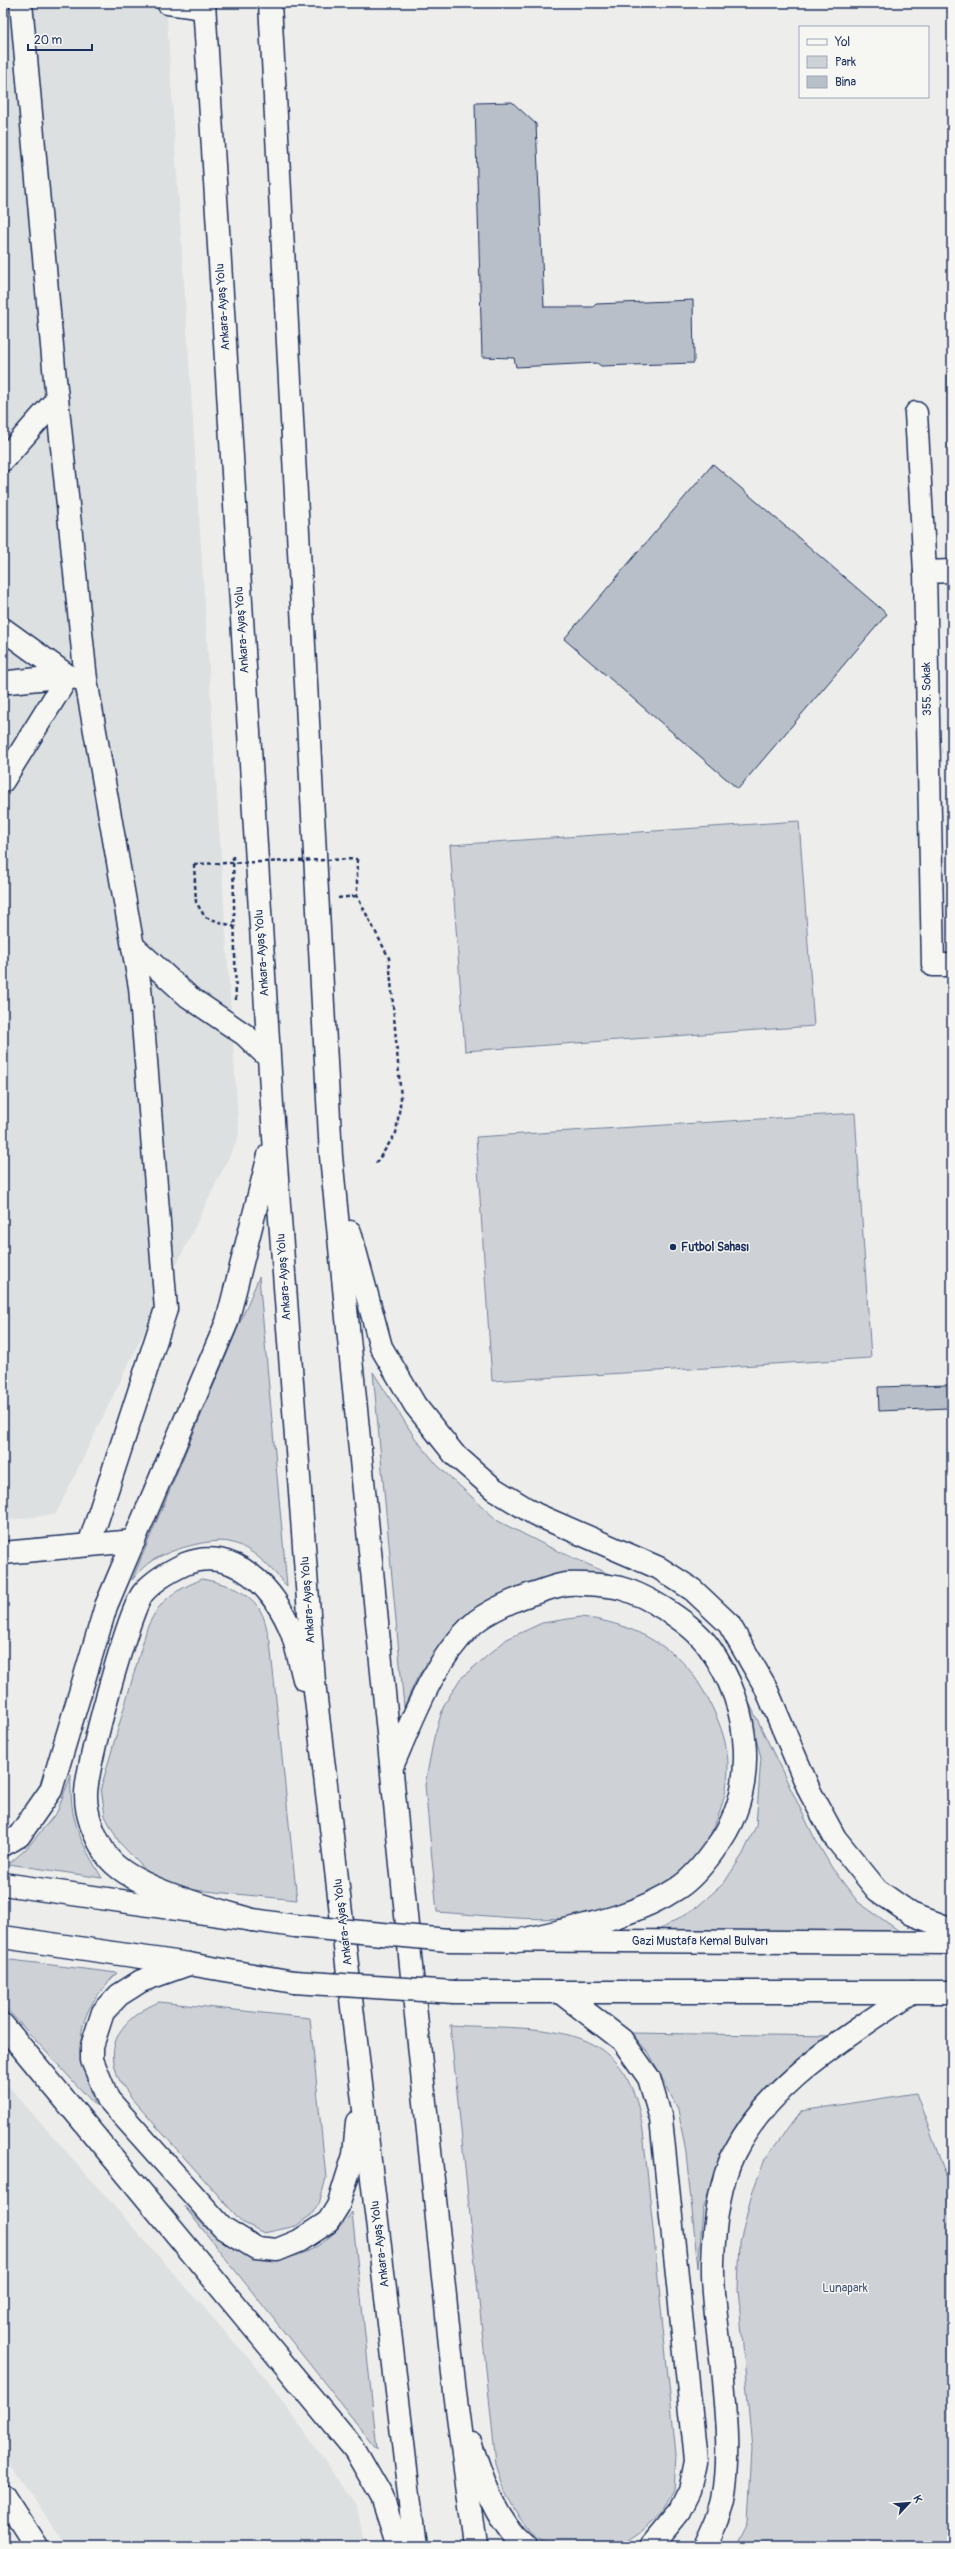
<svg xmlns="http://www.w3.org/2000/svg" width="955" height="2549" font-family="Pangolin,sans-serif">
<rect width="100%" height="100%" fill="#edeeec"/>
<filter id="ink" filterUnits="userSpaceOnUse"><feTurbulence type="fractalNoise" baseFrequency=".025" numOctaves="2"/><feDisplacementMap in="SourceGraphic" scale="8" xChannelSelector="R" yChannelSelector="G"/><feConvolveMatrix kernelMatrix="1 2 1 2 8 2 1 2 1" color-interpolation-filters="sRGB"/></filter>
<g filter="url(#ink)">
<g fill="#dde0e1">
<path d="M 3,3 L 166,3 L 239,1136 L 56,1514 L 3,1521 Z"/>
<path d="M 3,2080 L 267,2379 L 357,2507 L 365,2546 L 67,2546 L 3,2454 Z"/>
</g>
<g fill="#ced2d7" stroke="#74809a">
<path d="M 947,376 L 952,376 L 952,538 L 948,538 Z"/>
<path d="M 799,821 L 814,1026 L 465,1051 L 450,845 Z"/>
<path d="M 855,1113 L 871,1358 L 492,1381 L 476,1137 Z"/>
<path d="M 259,1277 L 287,1586 C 271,1569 253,1547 229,1542 C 210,1538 168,1550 152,1561 C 144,1565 138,1574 132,1580 Z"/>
<path d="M 373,1372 L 415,1438 L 437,1465 L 498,1521 L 545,1545 L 671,1602 L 564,1584 L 459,1626 L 435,1653 L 417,1678 L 404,1707 Z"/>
<path d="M 202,1579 C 223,1583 251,1591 261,1612 C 266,1621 267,1632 270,1642 L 297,1900 L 175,1888 L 152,1877 L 119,1842 L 105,1816 L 101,1788 L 147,1628 C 161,1598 173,1592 202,1579 Z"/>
<path d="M 581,1617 C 619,1622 647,1633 677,1657 C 699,1675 724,1725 727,1753 C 732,1784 718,1825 701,1851 C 681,1882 636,1901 603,1913 C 596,1916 586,1916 579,1917 C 532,1922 484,1915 437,1912 L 425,1785 L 434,1737 L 444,1705 L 460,1679 L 507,1639 L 542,1623 Z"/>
<path d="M 742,1688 L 814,1837 L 832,1868 L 858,1902 L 902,1933 L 654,1933 L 697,1907 L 724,1883 L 743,1854 L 756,1826 L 761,1757 Z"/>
<path d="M 71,1775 C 69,1820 80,1841 102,1878 L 9,1864 L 27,1848 L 57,1812 Z"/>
<path d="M 3,1959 L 117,1973 C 70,2020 76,2048 96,2106 L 3,2005 Z"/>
<path d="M 159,2002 L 310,2018 L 326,2178 L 319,2204 L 311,2215 L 296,2226 L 264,2233 L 242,2222 L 131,2098 C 127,2090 119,2082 117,2074 C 104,2038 128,2015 159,2002 Z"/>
<path d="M 450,2025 C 541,2031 627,2015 643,2131 L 676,2454 L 674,2492 L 661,2514 L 643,2530 L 619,2546 L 553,2546 L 535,2538 L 519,2517 L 505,2492 L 496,2464 Z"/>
<path d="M 631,2033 L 835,2036 L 762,2093 L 738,2122 L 721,2154 L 703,2210 L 698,2268 L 686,2153 L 678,2109 L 649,2053 Z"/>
<path d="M 916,2093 L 952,2192 L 952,2546 L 736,2546 L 748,2522 L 752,2449 L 738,2289 L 740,2242 L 752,2193 L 765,2159 L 801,2111 Z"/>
<path d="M 184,2206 C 199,2220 214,2238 233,2247 C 281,2272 322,2254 352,2212 L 377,2449 Z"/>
</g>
<g fill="#b9bfc8" stroke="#1b2f5e">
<path d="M 512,102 L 536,124 L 544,307 L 593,307 L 596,304 L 693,300 L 694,363 L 601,366 L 597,363 L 516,367 L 514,358 L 482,357 L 475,103 Z"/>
<path d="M 713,464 L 887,614 L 738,789 L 564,639 Z"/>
<path d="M 948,1385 L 949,1408 L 879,1411 L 878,1387 Z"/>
</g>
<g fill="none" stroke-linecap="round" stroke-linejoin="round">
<g stroke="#1b2f5e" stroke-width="25">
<g id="minor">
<path d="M 21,3 L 55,379 L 86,680"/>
<path d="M 168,3 L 204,8"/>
<path d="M 916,413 L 925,572 L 933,965 L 952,965"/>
<path d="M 3,460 L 57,399"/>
<path d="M 925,572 L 952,571"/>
<path d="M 3,629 L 68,676 L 86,680 L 140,987 L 166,1309 L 89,1545"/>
<path d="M 9,682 L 68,676"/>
<path d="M 3,781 L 68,676"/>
<path d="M 133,946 L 189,997 L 245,1035 L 268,1057"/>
<path d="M 3,1553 L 134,1541"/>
<path d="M 3,2495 L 36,2546"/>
</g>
</g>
<g stroke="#1b2f5e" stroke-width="25">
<g id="major">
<path d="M 3,1884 L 295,1926"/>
<path d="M 3,1937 L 189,1964 L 294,1982"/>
<path d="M 448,1940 L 952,1943"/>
<path d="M 454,1992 L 952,1992"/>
</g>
</g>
<g stroke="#1b2f5e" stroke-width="25">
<g id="highway">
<path d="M 204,3 L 274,1137 L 314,1682 L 415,2546"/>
<path d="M 270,3 L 331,1156 L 413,1986 L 455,2393 L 475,2546"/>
<path d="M 350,1232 L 381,1347 L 415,1405 L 454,1454 L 494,1489 L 535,1514 L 659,1568 L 693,1590 L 729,1624 L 765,1686 L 810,1792 L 835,1838 L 877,1890 L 911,1914 L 952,1929"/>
<path d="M 393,1764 C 414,1716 433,1662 472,1625 C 485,1612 520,1597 538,1592 C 547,1589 558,1585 567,1584 C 580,1583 607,1585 620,1588 C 647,1595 693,1624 709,1647 C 752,1707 760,1791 714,1850 C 704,1864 692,1879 678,1888 C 630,1920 573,1927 518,1941"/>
<path d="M 3,1845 L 19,1836 L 51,1790 L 106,1606 L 227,1322 L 269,1155"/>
<path d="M 252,1920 C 216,1909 128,1887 107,1856 C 96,1839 86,1817 86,1796 C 85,1770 128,1612 143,1593 C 153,1581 170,1571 185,1564 C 234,1544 276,1590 292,1633 C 297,1648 300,1664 304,1679"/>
<path d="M 189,1964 L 141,1981 L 119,1995 L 103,2012 L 92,2046 L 92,2060 L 108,2099 L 223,2228 L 256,2248 L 277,2250 L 299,2241 L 328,2222 L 338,2206 L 354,2155 L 357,2122"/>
<path d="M 560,1992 L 622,2040 L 649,2078 L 661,2119 L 696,2461 L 690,2491 L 680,2511 L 651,2546"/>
<path d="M 3,2025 L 355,2450 L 382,2497 L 398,2546"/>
<path d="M 471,2444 C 482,2479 496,2522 525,2546"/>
<path d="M 705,2546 C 711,2532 720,2516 723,2501 C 731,2456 726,2414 722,2369 C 719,2334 712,2298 713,2263 C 714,2226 718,2186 734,2153 C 771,2080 848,2037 912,1992"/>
</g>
</g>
<g stroke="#1b2f5e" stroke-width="2.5" stroke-dasharray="4 3" stroke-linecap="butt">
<path d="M 233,856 L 236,1003"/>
<path d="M 357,859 L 357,896 L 389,958 L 401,1098 L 396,1133 L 375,1165"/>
<path d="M 194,864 L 196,902 L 205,917 L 235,927"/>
<path d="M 338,898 L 357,896"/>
</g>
<use href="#minor" stroke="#f6f6f2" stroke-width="22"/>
<use href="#major" stroke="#f6f6f2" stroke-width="22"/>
<use href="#highway" stroke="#f6f6f2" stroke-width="22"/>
<g stroke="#1b2f5e" stroke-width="25" stroke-linecap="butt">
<g id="major-bridge">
<path d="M 295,1926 L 448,1940"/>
<path d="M 294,1982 L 454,1992"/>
</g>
</g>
<path stroke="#1b2f5e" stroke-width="2.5" stroke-dasharray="4 3" stroke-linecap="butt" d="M 194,864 L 357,859"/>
<use href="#major-bridge" stroke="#f6f6f2" stroke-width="22"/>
</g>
</g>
<circle fill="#1b2f5e" stroke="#f6f6f2" stroke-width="1.5" cx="673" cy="1247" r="4"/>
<g text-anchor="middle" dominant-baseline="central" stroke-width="3" stroke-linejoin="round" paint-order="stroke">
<g font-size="12" fill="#1b2f5e" stroke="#f6f6f2">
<text transform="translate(223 307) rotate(-94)">Ankara-Ayaş Yolu</text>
<text transform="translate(242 630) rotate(-94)">Ankara-Ayaş Yolu</text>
<text transform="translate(927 689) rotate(-91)">355. Sokak</text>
<text transform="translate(262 953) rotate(-94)">Ankara-Ayaş Yolu</text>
<text transform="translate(284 1277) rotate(-94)">Ankara-Ayaş Yolu</text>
<text transform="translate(308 1600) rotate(-94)">Ankara-Ayaş Yolu</text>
<text transform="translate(343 1922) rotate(-97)">Ankara-Ayaş Yolu</text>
<text x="700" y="1941">Gazi Mustafa Kemal Bulvarı</text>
<text transform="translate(380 2244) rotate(-97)">Ankara-Ayaş Yolu</text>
</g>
<g font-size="12" font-weight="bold" fill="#1b2f5e" stroke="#f6f6f2" text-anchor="start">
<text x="681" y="1247">Futbol Sahası</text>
</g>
<g font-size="12" fill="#48587c" stroke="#f6f6f2">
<text x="845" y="2288">Lunapark</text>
</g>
</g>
<rect width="955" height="2549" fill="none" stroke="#f6f6f2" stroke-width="16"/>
<rect x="8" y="8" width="939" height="2533" fill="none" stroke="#1b2f5e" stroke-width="1.5" filter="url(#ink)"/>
<rect x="799" y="26" width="130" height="72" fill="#f6f6f2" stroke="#9ea6b7"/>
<rect x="807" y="39" width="20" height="6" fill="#f6f6f2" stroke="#9ea6b7"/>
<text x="835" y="46" font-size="12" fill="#1b2f5e">Yol</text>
<rect x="807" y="56" width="20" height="12" fill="#ced2d7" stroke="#9ea6b7"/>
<text x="835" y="66" font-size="12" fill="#1b2f5e">Park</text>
<rect x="807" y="76" width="20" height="12" fill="#b9bfc8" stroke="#9ea6b7"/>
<text x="835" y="86" font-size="12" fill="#1b2f5e">Bina</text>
<g transform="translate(909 2503) rotate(64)" stroke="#f6f6f2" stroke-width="3" paint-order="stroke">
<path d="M0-3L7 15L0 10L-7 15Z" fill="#1b2f5e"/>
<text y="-6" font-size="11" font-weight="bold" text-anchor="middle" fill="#1b2f5e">K</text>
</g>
<path d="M28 44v6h64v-6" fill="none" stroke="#1b2f5e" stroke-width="2"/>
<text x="34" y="44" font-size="12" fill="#1b2f5e" stroke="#f6f6f2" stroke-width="3" paint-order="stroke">20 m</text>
</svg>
